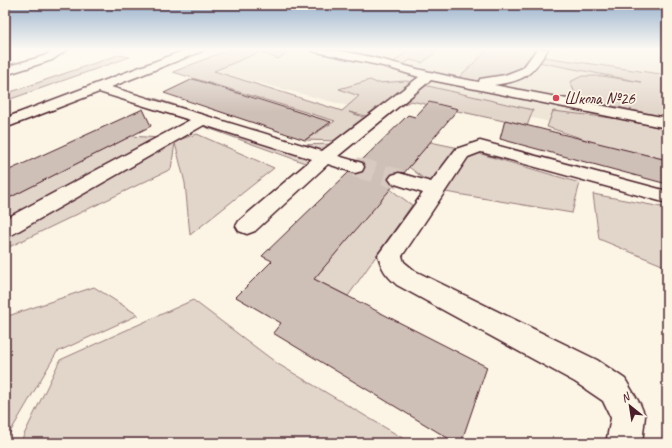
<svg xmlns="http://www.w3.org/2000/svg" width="672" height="448" font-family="Caveat,sans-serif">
<rect width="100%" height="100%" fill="#fcf5e5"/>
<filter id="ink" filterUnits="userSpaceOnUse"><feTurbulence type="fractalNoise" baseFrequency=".025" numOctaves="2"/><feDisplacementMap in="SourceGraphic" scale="8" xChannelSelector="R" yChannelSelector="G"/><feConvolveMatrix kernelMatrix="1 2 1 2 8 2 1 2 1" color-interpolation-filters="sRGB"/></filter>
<g filter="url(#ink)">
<path fill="#eee5d7" d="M 244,49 L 667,49 L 667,149 L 393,86 L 364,110 L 201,68 Z"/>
<g fill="#e2d5ca" stroke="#967a7a">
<path d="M 230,49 L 293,49 L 278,59 L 260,52 L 214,71 L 342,111 L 359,96 L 339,89 L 370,80 L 377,83 L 406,81 L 533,110 L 527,126 L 411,101 L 374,118 L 349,112 L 366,118 L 338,141 L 305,140 L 335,121 L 173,72 Z"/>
<path d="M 410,49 L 438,51 L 422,63 L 410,60 L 402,66 L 458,78 L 459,80 L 461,75 L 489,49 L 534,49 L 546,51 L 536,59 L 544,57 L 667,75 L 667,118 L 595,102 L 575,93 L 570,82 L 582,76 L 602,76 L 641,82 L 533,61 L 521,76 L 487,82 L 426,78 L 395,70 L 394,65 L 391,64 Z"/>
<path d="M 118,55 L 130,57 L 5,101 L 5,94 Z"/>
<path d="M 151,97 L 297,145 L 334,144 L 305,163 L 144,105 Z"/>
<path d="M 553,111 L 620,119 L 667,129 L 667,160 L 599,144 L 547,127 Z"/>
<path d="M 197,134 L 274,168 L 190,235 L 185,183 L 175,143 L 171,169 L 5,249 L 5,200 L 131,136 L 175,139 L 175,141 Z"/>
<path d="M 430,142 L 464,149 L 580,183 L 572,213 L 439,191 L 409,167 Z"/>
<path d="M 390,189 L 412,205 L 348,296 L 314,279 Z"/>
<path d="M 593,194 L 667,208 L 667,267 L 599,239 Z"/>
<path d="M 94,287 L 138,315 L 57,352 L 5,441 L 5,317 Z"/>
<path d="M 193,300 L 278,364 L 411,443 L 20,443 L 60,360 Z"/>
</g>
<g fill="#cfc0b7" stroke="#4a1f2b">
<path d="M 193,79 L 331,122 L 305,140 L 164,93 Z"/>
<path d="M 429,102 L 458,109 L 404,173 L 399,172 L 391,174 L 388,179 L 394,185 L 314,279 L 487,367 L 461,443 L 456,443 L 273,333 L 281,323 L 236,297 L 272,261 L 262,256 L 349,172 L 355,174 L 363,172 L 365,166 L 361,161 L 408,115 L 415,117 Z"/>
<path d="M 143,109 L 151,126 L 5,200 L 5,172 Z"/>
<path d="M 505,120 L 667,160 L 667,184 L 500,139 Z"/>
</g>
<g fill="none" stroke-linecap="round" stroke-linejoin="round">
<path stroke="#d8cac0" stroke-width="20" stroke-dasharray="20 10" stroke-linecap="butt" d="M 355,167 L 399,179"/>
<g stroke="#4a1f2b" stroke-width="3">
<g id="minor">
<path d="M 55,49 L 68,49 L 52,60 L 5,75 L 5,67 L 44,56 Z"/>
<path d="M 188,49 L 203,49 L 202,51 L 111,87 L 322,151 L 419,77 L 383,66 L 312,51 L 311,49 C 352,49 391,63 430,72 C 446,76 463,79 479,82 L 480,79 L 505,75 L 523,68 L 537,49 L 548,49 C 532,75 525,81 494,85 L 667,118 L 667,128 L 431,80 L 338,156 L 362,163 L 364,167 L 362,171 L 355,173 L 328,164 L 255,231 L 247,234 L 239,231 L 236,226 L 239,221 L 312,159 L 204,125 L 13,234 L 5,237 L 5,219 L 190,120 L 99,92 L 5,128 L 5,118 Z"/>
<path d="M 480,141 L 667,191 L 667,203 L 481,152 L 468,157 L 402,256 L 404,262 L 415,271 L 597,360 L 625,379 L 640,404 L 645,416 L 642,443 L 606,443 L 611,418 L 603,401 L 575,382 L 397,285 C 386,275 382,270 378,255 L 423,193 L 392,183 L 389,179 L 392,175 L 399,173 L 431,182 L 456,149 Z"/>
</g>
</g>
<use href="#minor" fill="#fcf5e5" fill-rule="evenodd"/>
</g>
</g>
<linearGradient id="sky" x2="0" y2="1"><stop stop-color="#98b1cd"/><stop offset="0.44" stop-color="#fefaf3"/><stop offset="1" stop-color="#fefaf3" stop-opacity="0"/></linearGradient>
<rect width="672" height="112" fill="url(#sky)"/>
<circle fill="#d1495b" stroke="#fcf5e5" stroke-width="1.5" cx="556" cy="98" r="4"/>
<g text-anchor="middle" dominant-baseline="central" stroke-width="3.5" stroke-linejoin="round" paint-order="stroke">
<g font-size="17" fill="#4a1f2b" stroke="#fcf5e5" text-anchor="start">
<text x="564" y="98">Школа №26</text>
</g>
</g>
<rect width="672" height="448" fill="none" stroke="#fcf5e5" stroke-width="20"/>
<rect x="10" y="10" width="652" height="428" fill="none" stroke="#4a1f2b" stroke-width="1.5" filter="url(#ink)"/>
<g transform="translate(630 406) rotate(330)" stroke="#fcf5e5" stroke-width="3" paint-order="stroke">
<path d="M0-3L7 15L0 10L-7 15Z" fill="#4a1f2b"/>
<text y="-6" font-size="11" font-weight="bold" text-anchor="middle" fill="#4a1f2b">N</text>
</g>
</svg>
